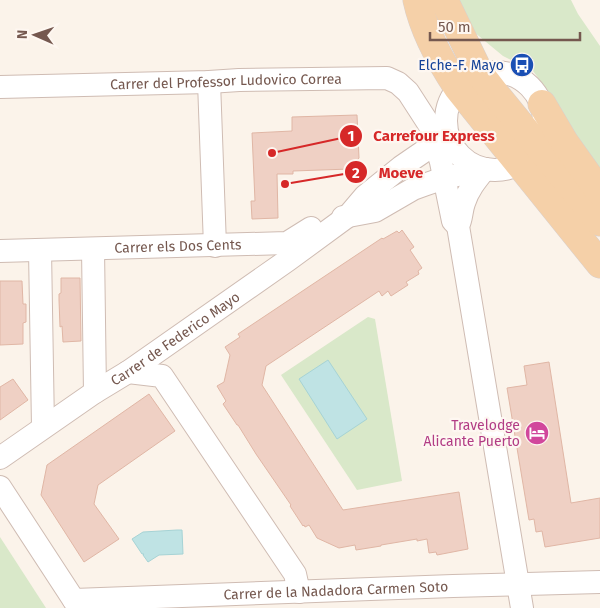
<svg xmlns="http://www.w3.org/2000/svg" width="600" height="608" font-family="'Fira Sans',sans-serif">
<rect width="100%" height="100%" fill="#fbf3ea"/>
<g fill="#d9e8c9">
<path d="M 457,0 L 571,0 L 578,14 L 600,46 L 600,175 L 552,96 L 533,71 L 503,56 L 474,32 Z"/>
<path d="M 368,317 L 375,319 L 402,481 L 357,490 L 281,375 Z"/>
<path d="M 0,537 L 46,608 L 0,608 Z"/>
</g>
<g fill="#bfe3e4" stroke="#a6d3d5">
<path d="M 328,360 L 367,419 L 337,439 L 299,379 Z"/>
<path d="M 177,530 L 182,530 L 183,554 L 159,555 L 148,562 L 143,555 L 144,554 L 142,554 L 132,539 L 143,532 Z"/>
</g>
<g fill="#efd0c4" stroke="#e0b6a5">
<path d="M 357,115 L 359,158 L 350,169 L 293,171 L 293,174 L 277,174 L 278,218 L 252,219 L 251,201 L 255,201 L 252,133 L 292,131 L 292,117 Z"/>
<path d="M 402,230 L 414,247 L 410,250 L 422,268 L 418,271 L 419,274 L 406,282 L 408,285 L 391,296 L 388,291 L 382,296 L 379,291 L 266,366 L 262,385 L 343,510 L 459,492 L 468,549 L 437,555 L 436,552 L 429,553 L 427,539 L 417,541 L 417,539 L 381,545 L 381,546 L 356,550 L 355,545 L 339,548 L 317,538 L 309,525 L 305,527 L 304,525 L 303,526 L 290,506 L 291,505 L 256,454 L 238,425 L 237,425 L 223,404 L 226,401 L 217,386 L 224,382 L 230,355 L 225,347 L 240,337 L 238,334 L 382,238 L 383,239 L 397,231 L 399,233 Z"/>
<path d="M 61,278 L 80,278 L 81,341 L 63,342 L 62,326 L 60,327 L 59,300 L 59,294 L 61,293 Z"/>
<path d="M 0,281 L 22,281 L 23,304 L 26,304 L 26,322 L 23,323 L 23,344 L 0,345 Z"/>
<path d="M 549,362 L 571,503 L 600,498 L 600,538 L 545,547 L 542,531 L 536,532 L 534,519 L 529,520 L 507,388 L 527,385 L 524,366 Z"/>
<path d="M 13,379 L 28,400 L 0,420 L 0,387 Z"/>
<path d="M 149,394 L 175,431 L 98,485 L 94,504 L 119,539 L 84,562 L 41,495 L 47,465 Z"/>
</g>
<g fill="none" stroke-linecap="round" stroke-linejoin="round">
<g stroke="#cfbcb3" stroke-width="24">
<g id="minor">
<circle cx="495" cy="121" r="49"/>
<path d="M 209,82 L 215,246"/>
<path id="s1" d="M 0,87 L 209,82 L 239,80 L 387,78 L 398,83 L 408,92 L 430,126 L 441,162 L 453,221 L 458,226"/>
<path d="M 485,169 C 476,180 468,190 464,203 C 461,211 462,218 458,226 L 522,608"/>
<path d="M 343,217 L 375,211 L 413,189 L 424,185 L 444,178 L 485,169"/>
<path d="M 93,249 L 95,392"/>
<path d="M 40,250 L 43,427"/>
<path id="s2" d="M 0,251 L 287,243 L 311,228"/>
<path d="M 128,372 L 162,376 L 295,574 L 299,592"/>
<path id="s3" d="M 0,458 L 95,392 L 128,372 L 288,260 L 348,216 L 365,196 L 401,167 L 436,143 L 447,137"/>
<path d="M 0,487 L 79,608"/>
<path id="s4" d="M 74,600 L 453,586 L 600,582"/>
</g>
</g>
<g stroke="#d8d0ce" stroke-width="29">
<g id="major">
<path d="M 417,0 C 424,32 440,61 458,88 L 600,264"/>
<path d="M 444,0 L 480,74 L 497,96 L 600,222"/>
<path d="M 542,104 L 565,143 L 600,192"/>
</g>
</g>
<use href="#minor" stroke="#fff" stroke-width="22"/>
<use href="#major" stroke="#f5d0a8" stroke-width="28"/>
</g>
<defs>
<g id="bus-disc" transform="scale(1.25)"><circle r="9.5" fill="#1a4fb4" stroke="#fef7f1"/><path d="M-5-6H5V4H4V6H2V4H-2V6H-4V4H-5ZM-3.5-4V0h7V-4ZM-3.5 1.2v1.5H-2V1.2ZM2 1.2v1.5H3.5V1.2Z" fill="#fff"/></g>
<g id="hotel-disc" transform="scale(1.25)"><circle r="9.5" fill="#d1479c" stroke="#fef7f1"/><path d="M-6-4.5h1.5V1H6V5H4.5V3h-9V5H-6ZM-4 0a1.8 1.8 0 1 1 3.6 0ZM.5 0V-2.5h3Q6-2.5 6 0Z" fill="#fff"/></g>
</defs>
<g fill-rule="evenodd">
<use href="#bus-disc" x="522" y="65"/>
<use href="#hotel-disc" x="537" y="433"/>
</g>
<g text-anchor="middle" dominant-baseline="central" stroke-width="4.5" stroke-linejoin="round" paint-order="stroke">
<g font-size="14" fill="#164399" stroke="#fef7f1" text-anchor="end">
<text x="504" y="65">Elche-F. Mayo</text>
</g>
<g font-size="14" fill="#75584f" stroke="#fef7f1">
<text stroke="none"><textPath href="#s1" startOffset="226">Carrer del Professor Ludovico Correa</textPath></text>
<text stroke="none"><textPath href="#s2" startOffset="178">Carrer els Dos Cents</textPath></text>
<text stroke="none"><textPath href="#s3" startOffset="212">Carrer de Federico Mayo</textPath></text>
<text stroke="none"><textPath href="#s4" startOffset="262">Carrer de la Nadadora Carmen Soto</textPath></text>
</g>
<g font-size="14" fill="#b23c85" stroke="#fef7f1" text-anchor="end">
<text x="520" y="425">Travelodge<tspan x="520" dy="16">Alicante Puerto</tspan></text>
</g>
</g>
<path fill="none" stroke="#d62828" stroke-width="2" d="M272 153L351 136M285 184L356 172"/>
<g fill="#d62828" stroke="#fef7f1" stroke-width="2">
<circle cx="272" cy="153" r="5"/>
<circle cx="285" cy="184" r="5"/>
<circle cx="351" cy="136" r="12"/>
<circle cx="356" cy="172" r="12"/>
</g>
<g font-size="15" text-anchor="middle" font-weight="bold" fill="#fff">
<text x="351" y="141">1</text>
<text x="356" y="178">2</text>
</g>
<g font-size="15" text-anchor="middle" font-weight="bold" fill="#d62828" stroke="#fef7f1" stroke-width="4.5" stroke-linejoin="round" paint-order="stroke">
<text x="434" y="141">Carrefour Express</text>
<text x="401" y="178">Moeve</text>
</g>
<g transform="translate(35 35) rotate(272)" stroke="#fef7f1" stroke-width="4" paint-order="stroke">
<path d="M0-4L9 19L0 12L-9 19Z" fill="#75584f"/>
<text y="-8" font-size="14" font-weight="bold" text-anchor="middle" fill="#75584f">N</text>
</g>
<path d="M430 32v8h150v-8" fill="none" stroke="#75584f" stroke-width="2.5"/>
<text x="438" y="32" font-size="15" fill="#75584f" stroke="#fef7f1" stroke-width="4" paint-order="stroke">50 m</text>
</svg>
